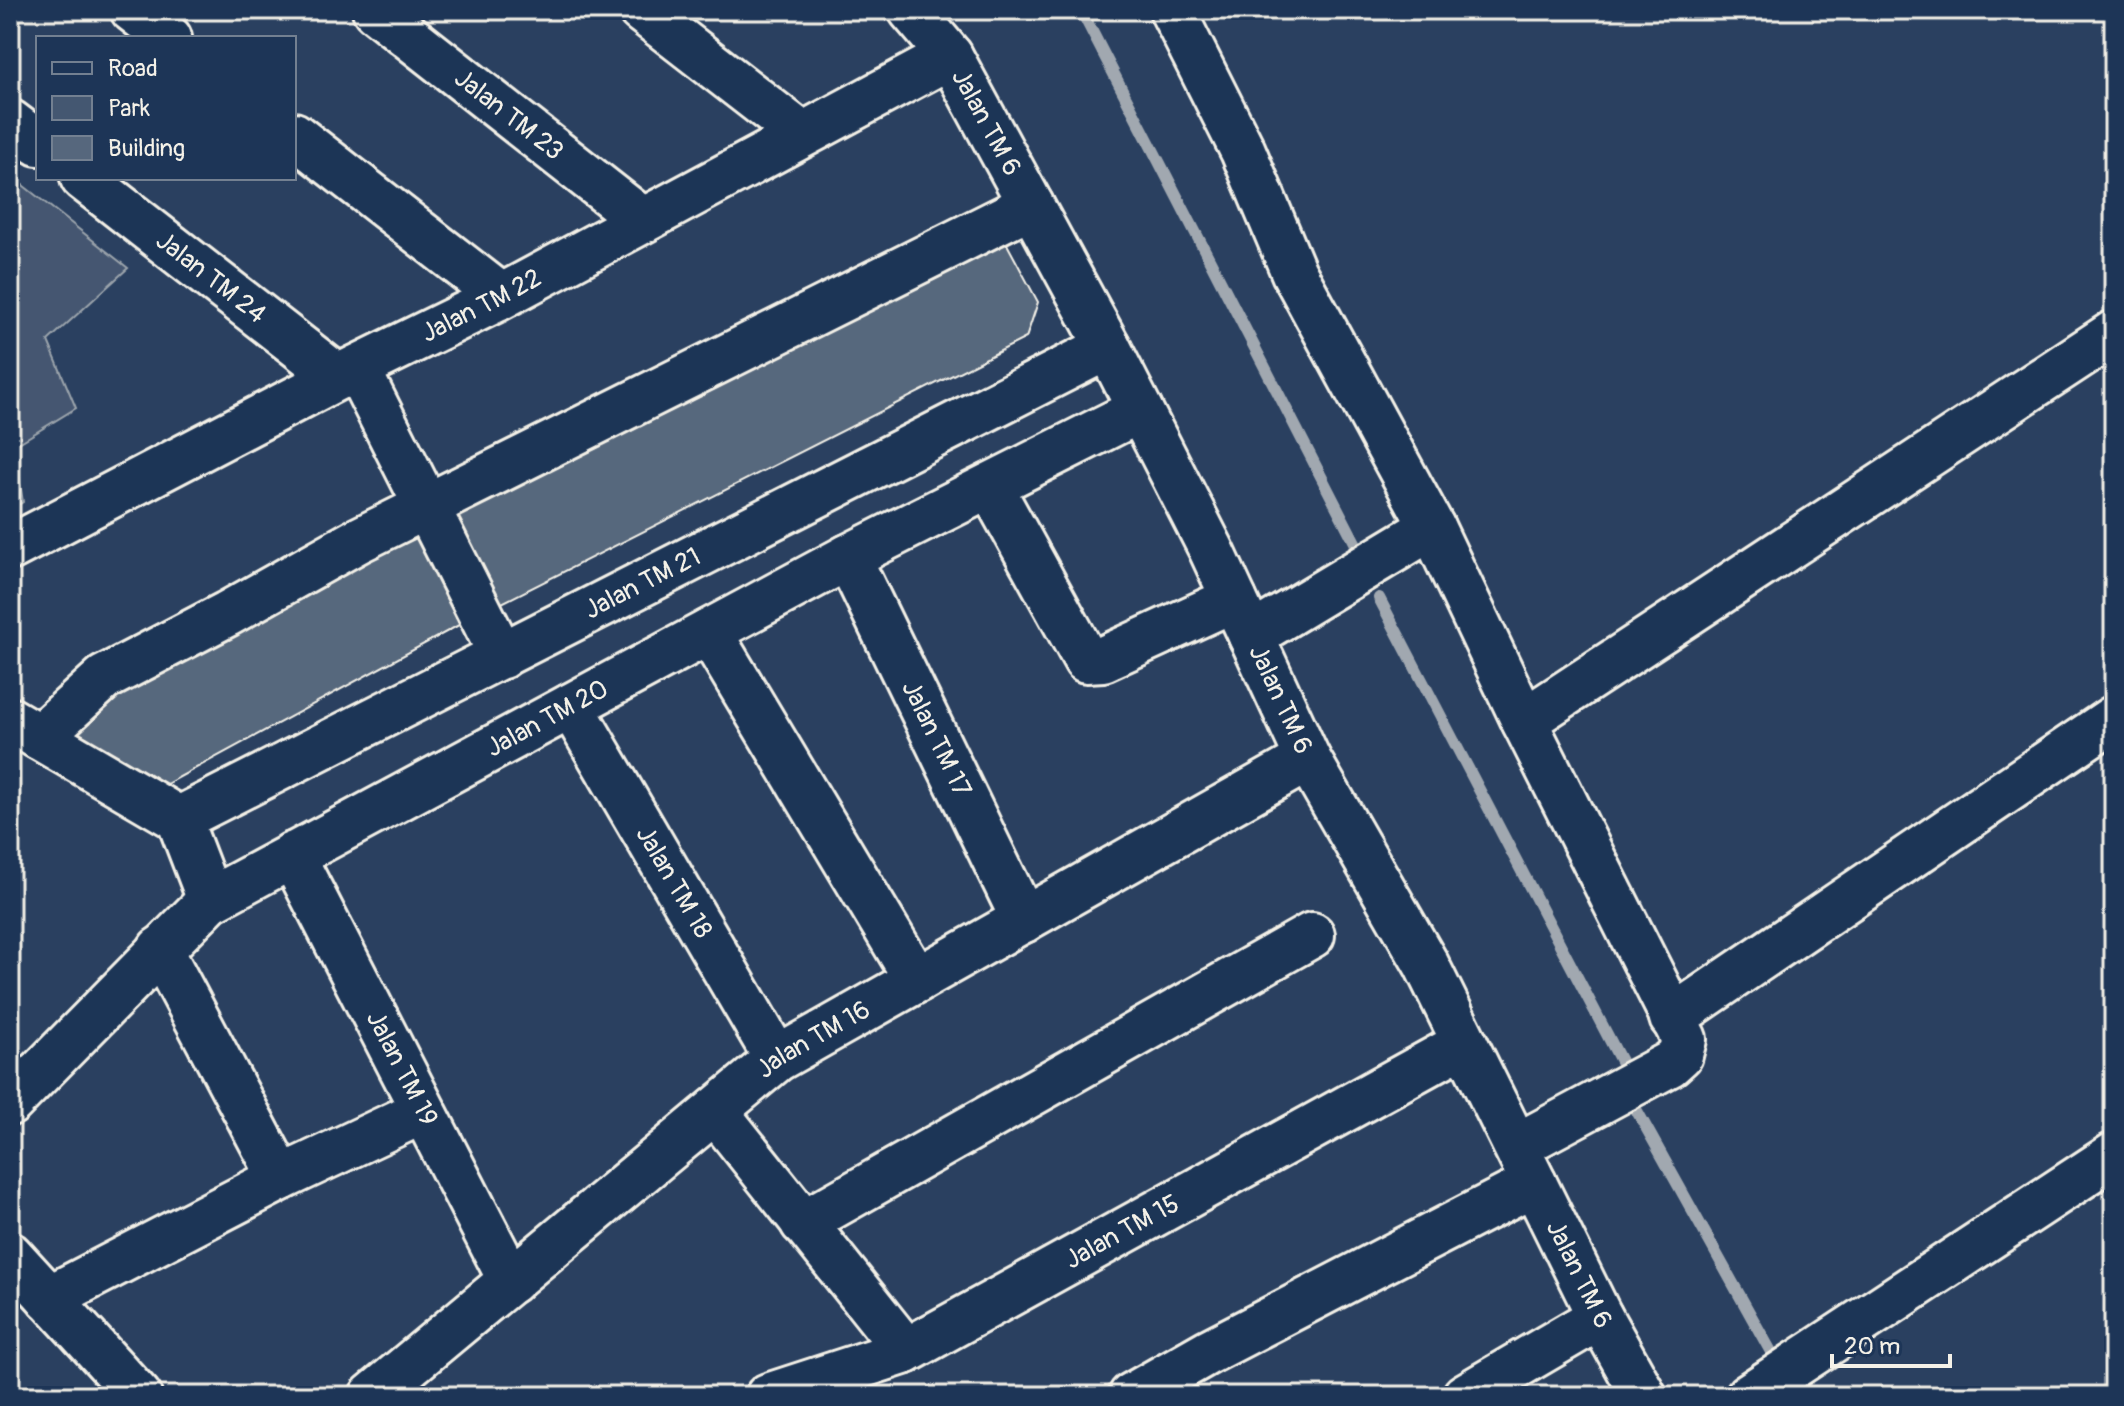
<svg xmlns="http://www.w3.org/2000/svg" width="2124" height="1406" font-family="Pangolin,sans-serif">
<rect width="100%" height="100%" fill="#2a4060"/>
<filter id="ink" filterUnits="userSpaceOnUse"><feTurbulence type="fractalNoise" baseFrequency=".0125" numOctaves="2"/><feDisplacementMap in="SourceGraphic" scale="16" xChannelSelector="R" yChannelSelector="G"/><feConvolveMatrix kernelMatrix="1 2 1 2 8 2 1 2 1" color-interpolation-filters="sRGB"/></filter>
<g filter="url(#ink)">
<path fill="#445771" stroke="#9ca4ac" stroke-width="2" d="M 10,175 L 128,268 L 48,341 L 76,408 L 14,446 L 23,502 L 10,510 Z"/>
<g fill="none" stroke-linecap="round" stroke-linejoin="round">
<g stroke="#a1a8b0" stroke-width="12">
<path d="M 1081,10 L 1362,556"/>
<path d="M 1379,598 L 1622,1063"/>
<path d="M 1637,1111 L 1770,1350"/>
</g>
</g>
<g fill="#56677d" stroke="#f4f1e8" stroke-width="2">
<path d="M 1000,231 L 1038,302 L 1026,338 L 500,604 L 451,509 Z"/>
<path d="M 421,527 L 470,619 L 152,792 L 61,742 L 117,686 Z"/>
</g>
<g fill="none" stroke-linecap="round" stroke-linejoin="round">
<g stroke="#f4f1e8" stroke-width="50">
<g id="minor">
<path d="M 133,10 L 169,38"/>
<path id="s1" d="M 375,10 L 641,219"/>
<path d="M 641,10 L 801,134"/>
<path id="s2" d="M 911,10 L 950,56 L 1108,347 L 1211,549 L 1308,759 L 1426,964 L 1600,1317 L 1644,1396"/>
<path d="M 1172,10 L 1243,151 L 1294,273 L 1432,527 L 1524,721 L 1684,1039 L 1680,1055 L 1670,1064 L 1517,1146"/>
<path d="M 10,122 L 38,143"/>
<path d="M 294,135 L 501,296"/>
<path id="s3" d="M 83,178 L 338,377"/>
<path d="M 357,368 L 502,656"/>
<path d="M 990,486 L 1086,660 L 1103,659 L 1234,599"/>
<path id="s4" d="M 10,548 L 338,377 L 495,300 L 950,56"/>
<path id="s5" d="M 848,557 L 1024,920"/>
<path d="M 709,632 L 917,980"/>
<path d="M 1251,636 L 1432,527"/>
<path id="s6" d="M 571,706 L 777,1059"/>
<path d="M 10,720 L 179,819 L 210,900"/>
<path d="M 1524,721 L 2114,333"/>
<path d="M 39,737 L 104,678 L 227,614 L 357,541 L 1031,205"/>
<path id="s7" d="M 179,819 L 1108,347"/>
<path id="s8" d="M 292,855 L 511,1281"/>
<path d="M 160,949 L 281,1178"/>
<path d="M 1672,1018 L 2114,718"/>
<path id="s9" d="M 10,1103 L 210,900 L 848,557 L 1140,410"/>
<path d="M 715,1111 L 906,1351"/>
<path d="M 803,1223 L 1312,935"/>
<path d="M 10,1255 L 139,1396"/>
<path d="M 49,1298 L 281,1178 L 423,1111"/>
<path id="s10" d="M 372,1396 L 777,1059 L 1308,759"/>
<path id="s11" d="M 768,1396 L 906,1351 L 1465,1043"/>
<path d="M 1131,1396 L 1208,1352 L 1534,1183"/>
<path d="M 1465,1396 L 1600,1317"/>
<path d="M 1748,1396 L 2114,1155"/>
</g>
</g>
<use href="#minor" stroke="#1d3557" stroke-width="44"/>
</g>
</g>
<g text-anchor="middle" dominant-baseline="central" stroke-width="7" stroke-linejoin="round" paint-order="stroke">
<g font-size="26" fill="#f4f1e8" stroke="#1d3557">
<text stroke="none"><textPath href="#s1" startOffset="170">Jalan TM 23</textPath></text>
<text stroke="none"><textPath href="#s2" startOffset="136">Jalan TM 6</textPath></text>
<text stroke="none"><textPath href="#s3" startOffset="162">Jalan TM 24</textPath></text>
<text stroke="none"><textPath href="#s4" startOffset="530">Jalan TM 22</textPath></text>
<text stroke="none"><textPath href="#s7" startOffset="520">Jalan TM 21</textPath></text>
<text stroke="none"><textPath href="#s2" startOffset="784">Jalan TM 6</textPath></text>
<text stroke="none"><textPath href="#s9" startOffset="668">Jalan TM 20</textPath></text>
<text stroke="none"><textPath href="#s5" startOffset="202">Jalan TM 17</textPath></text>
<text stroke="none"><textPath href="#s6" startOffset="204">Jalan TM 18</textPath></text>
<text stroke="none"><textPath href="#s10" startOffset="568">Jalan TM 16</textPath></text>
<text stroke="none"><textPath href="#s8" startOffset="240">Jalan TM 19</textPath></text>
<text stroke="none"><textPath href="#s11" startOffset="392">Jalan TM 15</textPath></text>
<text stroke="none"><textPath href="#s2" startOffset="1432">Jalan TM 6</textPath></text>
</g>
</g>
<rect width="2124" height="1406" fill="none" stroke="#1d3557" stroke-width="40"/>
<rect x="20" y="20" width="2084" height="1366" fill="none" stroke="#f4f1e8" stroke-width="3" filter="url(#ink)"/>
<rect x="36" y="36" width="260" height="144" fill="#1d3557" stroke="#738091" stroke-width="2"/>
<rect x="52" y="62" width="40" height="12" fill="#1d3557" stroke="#738091" stroke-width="2"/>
<text x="108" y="76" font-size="24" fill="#f4f1e8">Road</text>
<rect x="52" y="96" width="40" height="24" fill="#445771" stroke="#738091" stroke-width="2"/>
<text x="108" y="116" font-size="24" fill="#f4f1e8">Park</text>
<rect x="52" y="136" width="40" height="24" fill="#56677d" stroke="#738091" stroke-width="2"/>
<text x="108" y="156" font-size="24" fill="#f4f1e8">Building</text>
<path d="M1832 1354v12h118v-12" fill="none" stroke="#f4f1e8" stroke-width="4"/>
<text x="1844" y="1354" font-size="24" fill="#f4f1e8" stroke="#1d3557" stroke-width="6" paint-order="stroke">20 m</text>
</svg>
